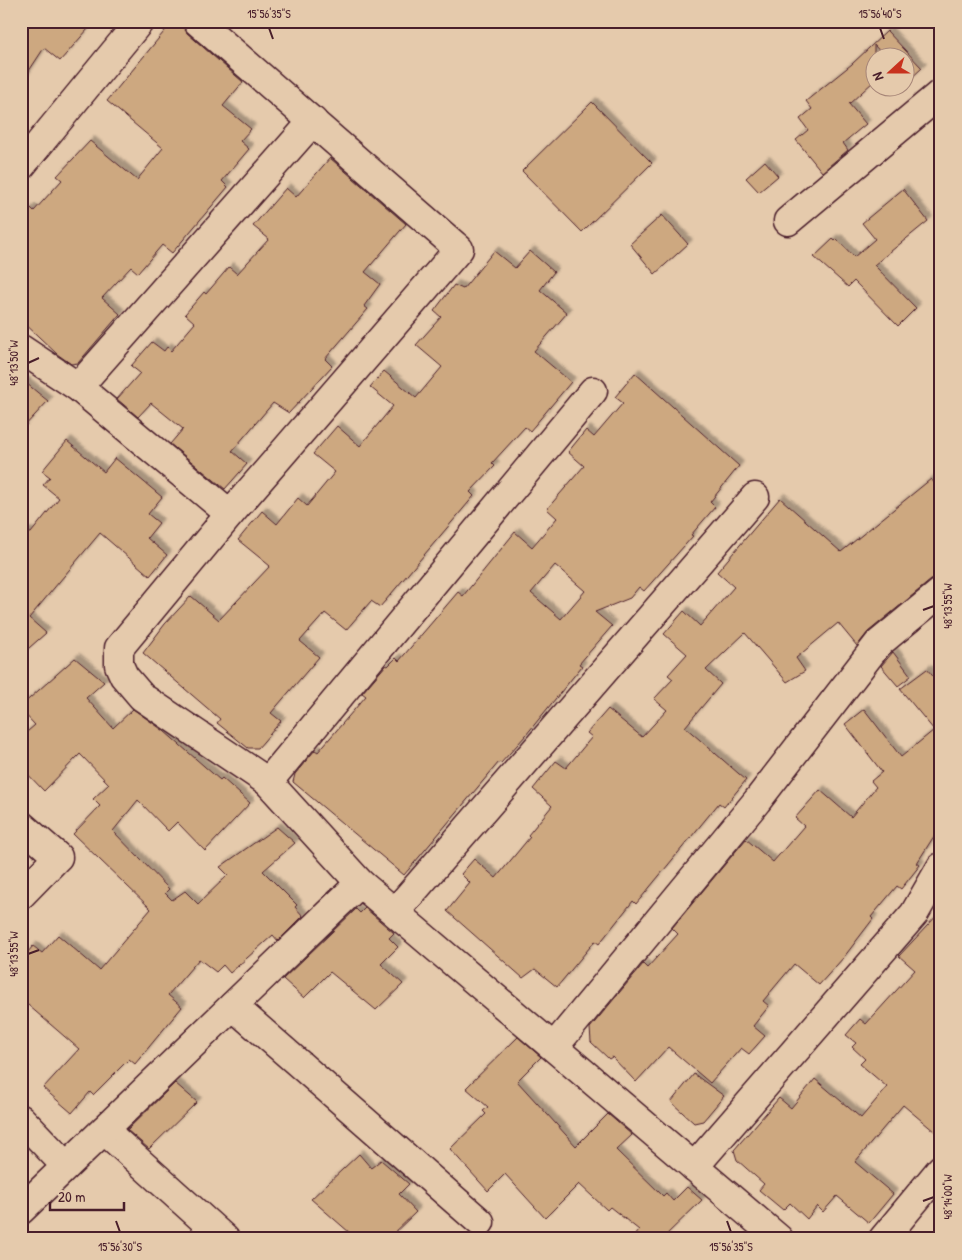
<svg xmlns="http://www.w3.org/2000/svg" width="962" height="1260" font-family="'Patrick Hand',sans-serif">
<defs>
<filter id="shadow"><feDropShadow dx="4.5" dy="-4.5" stdDeviation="1" flood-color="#0004"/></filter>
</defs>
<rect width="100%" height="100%" fill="#e5caac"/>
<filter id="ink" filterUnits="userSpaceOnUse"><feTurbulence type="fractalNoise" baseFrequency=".02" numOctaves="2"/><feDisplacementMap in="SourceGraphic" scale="10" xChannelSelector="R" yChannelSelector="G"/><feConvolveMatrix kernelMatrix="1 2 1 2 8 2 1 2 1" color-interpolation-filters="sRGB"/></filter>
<g filter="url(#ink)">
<g fill="#cda880" stroke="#4a1f2b" fill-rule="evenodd" filter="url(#shadow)">
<path d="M 21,21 L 95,21 L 60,61 L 44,48 L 21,83 Z"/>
<path d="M 173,21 L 182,21 L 187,33 L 243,82 L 223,106 L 251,129 L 240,141 L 249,149 L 222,181 L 228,187 L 172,253 L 162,245 L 138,273 L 131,267 L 102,298 L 120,314 L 78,363 L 71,364 L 57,354 L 21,320 L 21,219 L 31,208 L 34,211 L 62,180 L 57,176 L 90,141 L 137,180 L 163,148 L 107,101 Z"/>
<path d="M 887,31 L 922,68 L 908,81 L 904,77 L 904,58 L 886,58 L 874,45 L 874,81 L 849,104 L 866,124 L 843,143 L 848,150 L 822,172 L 796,140 L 808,130 L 800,119 L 812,109 L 806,101 L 852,64 Z"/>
<path d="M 592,102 L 652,163 L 582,232 L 522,171 Z"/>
<path d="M 330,158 L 406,224 L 365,272 L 380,284 L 364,306 L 368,309 L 325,359 L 332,366 L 289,413 L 273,403 L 232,451 L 247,464 L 225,489 L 170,444 L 183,429 L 151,403 L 138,417 L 117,399 L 140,373 L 131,366 L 152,342 L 164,351 L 167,347 L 171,351 L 195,323 L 185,314 L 204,292 L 206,294 L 229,267 L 237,274 L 269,239 L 253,226 L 286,188 L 296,197 Z"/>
<path d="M 765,161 L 778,176 L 759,192 L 746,178 Z"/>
<path d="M 903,189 L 928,221 L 874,265 L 916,308 L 898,326 L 854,281 L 848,287 L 814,257 L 833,239 L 835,241 L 837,239 L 854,257 L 875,239 L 862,223 Z"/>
<path d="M 662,215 L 688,244 L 655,274 L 630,244 Z"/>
<path d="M 494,251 L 515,268 L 530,251 L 554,272 L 540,290 L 567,313 L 534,351 L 571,382 L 530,431 L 525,427 L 492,463 L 495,466 L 470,492 L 474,496 L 380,607 L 371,601 L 346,630 L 325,613 L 300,641 L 319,657 L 271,713 L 281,721 L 258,748 L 248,748 L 217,723 L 220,719 L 143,653 L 165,624 L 191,596 L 219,620 L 270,566 L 238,540 L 262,511 L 277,524 L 298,498 L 307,506 L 335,472 L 313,454 L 337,426 L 360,446 L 393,406 L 370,387 L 384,371 L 416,398 L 442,367 L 416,345 L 441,317 L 434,311 L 454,285 L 463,289 Z"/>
<path d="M 635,373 L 739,466 L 710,502 L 715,507 L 691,535 L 693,536 L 644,591 L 639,587 L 630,598 L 595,612 L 612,626 L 579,664 L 582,666 L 526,735 L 501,763 L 499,762 L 404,875 L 293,782 L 295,774 L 315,750 L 318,752 L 366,696 L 362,693 L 386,665 L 388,666 L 396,658 L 399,661 L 458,592 L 463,596 L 515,532 L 532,547 L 557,518 L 547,509 L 584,466 L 568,452 L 586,430 L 594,437 L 623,403 L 615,397 ZM 555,565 L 585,591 L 561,619 L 531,593 Z"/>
<path d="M 21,379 L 48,401 L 21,430 Z"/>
<path d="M 67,441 L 104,472 L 115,458 L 162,497 L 148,514 L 159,523 L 147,538 L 167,555 L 150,576 L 100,533 L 29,618 L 46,633 L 21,655 L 21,532 L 31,533 L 59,498 L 43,485 L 50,477 L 42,471 Z"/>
<path d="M 931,479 L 941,491 L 941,577 L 931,580 L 868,632 L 857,646 L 838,623 L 796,658 L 805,671 L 787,682 L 745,633 L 706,670 L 721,684 L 685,727 L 746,780 L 724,807 L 719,803 L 636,904 L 633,901 L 599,944 L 595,941 L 557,987 L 535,969 L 523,978 L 447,911 L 470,883 L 461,874 L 474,859 L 496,878 L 530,837 L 528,835 L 552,806 L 533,789 L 556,761 L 566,768 L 592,737 L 587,733 L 608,709 L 642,737 L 667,710 L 654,699 L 673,679 L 668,675 L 687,654 L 664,634 L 684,611 L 700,626 L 734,587 L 717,572 L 780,498 L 841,552 Z"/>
<path d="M 893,652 L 911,676 L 898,686 L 881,666 Z"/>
<path d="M 75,658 L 104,682 L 86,698 L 113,728 L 133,709 L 164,731 L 220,780 L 222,778 L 250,803 L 205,851 L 177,822 L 168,831 L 138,800 L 113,831 L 169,889 L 165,893 L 172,900 L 185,891 L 198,904 L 228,875 L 220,867 L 277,827 L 295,843 L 263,871 L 297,905 L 295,907 L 303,916 L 278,941 L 273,935 L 230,973 L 223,965 L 216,972 L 199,959 L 168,995 L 182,1007 L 135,1064 L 129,1059 L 93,1095 L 90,1092 L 72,1113 L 43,1088 L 79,1049 L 21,999 L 21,960 L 33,946 L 42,953 L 58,935 L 99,970 L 151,909 L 73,834 L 100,806 L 93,799 L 109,784 L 80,754 L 44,791 L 21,767 L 21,737 L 35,725 L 21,710 L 21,706 Z"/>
<path d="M 927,669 L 941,686 L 941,825 L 917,863 L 920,865 L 901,889 L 897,886 L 871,917 L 873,919 L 844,957 L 819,985 L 794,964 L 763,1001 L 769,1006 L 753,1026 L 765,1036 L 749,1054 L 741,1048 L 710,1083 L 668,1047 L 636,1082 L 612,1057 L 609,1059 L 591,1042 L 590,1028 L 643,964 L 647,968 L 678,934 L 672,928 L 746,839 L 773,862 L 804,826 L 795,818 L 820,790 L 851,817 L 876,787 L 871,781 L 882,772 L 845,724 L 864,709 L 901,757 L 934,730 L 900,689 Z"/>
<path d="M 365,908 L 394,933 L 389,938 L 398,947 L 381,964 L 403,984 L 376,1010 L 330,972 L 304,998 L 283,979 L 356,909 L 360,913 Z"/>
<path d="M 941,911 L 941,1137 L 903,1105 L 855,1162 L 893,1194 L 869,1223 L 837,1196 L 823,1212 L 817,1206 L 807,1219 L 790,1203 L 783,1210 L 759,1190 L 764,1184 L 737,1160 L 734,1150 L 779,1098 L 791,1108 L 815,1079 L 861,1118 L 887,1087 L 860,1064 L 865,1059 L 852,1047 L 856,1043 L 846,1035 L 860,1019 L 866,1024 L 915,970 L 899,956 Z"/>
<path d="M 518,1037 L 541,1057 L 517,1081 L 576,1146 L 608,1114 L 632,1135 L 616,1150 L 663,1196 L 666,1193 L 673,1201 L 687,1187 L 702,1200 L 662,1239 L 631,1239 L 639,1230 L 610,1207 L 607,1210 L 579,1184 L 545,1218 L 505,1174 L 488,1191 L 450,1149 L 486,1114 L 483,1111 L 488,1107 L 466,1088 Z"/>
<path d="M 694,1074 L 724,1096 L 703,1121 L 694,1123 L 671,1102 Z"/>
<path d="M 175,1083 L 197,1102 L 149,1149 L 127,1130 Z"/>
<path d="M 359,1154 L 371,1168 L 381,1160 L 409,1184 L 399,1194 L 416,1212 L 388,1239 L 357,1239 L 311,1199 Z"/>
</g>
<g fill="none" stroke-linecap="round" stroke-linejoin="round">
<g stroke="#4a1f2b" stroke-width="31">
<g id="minor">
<path d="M 197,21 L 459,249 L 230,514 L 119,648 L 119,665 L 124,676 L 142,697 L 268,782 L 360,883 L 779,1239"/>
<path d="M 21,166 L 140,21"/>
<path d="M 788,221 L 941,93"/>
<path d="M 21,349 L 78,387 L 230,514"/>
<path d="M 78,387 L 313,121"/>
<path d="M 268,782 L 593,391"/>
<path d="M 21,825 L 58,857 L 21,895"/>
<path d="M 395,912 L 755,497"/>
<path d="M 233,1006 L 480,1222"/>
<path d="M 554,1047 L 757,801 L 878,644 L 941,592"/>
<path d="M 21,1119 L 66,1166"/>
<path d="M 104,1130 L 225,1239"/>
<path d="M 694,1167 L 914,914 L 941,867"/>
<path d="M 21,1210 L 360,883"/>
<path d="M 883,1239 L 941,1169"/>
</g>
</g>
<use href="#minor" stroke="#e5caac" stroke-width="28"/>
</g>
</g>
<path fill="none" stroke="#4a1f2b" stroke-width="2" d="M 269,28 L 273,39M 880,28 L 884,39M 28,363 L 39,358M 923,610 L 934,606M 28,954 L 39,950M 923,1201 L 934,1197M 116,1221 L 120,1232M 727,1221 L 731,1232"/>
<rect width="962" height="1260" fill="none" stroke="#e5caac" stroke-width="55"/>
<g transform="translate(890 72) rotate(249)"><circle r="24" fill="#e5caac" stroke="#a78678"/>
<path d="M0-4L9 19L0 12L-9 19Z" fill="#c8321e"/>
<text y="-8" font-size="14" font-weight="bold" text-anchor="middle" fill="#4a1f2b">N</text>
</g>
<path d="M50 1202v8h74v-8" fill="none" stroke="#4a1f2b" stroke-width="2.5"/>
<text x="58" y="1202" font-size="15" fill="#4a1f2b" stroke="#e5caac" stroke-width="4" paint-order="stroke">20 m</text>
<rect x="28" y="28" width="906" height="1204" fill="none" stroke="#4a1f2b" stroke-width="2"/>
<g font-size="12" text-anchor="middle" fill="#4a1f2b">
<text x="269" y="18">15°56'35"S</text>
<text x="880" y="18">15°56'40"S</text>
<text transform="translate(14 363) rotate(-90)" y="4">48°13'50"W</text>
<text transform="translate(948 606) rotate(-90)" y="4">48°13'55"W</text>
<text transform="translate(14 954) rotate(-90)" y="4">48°13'55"W</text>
<text transform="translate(948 1197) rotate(-90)" y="4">48°14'00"W</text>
<text x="120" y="1251">15°56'30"S</text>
<text x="731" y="1251">15°56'35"S</text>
</g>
</svg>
